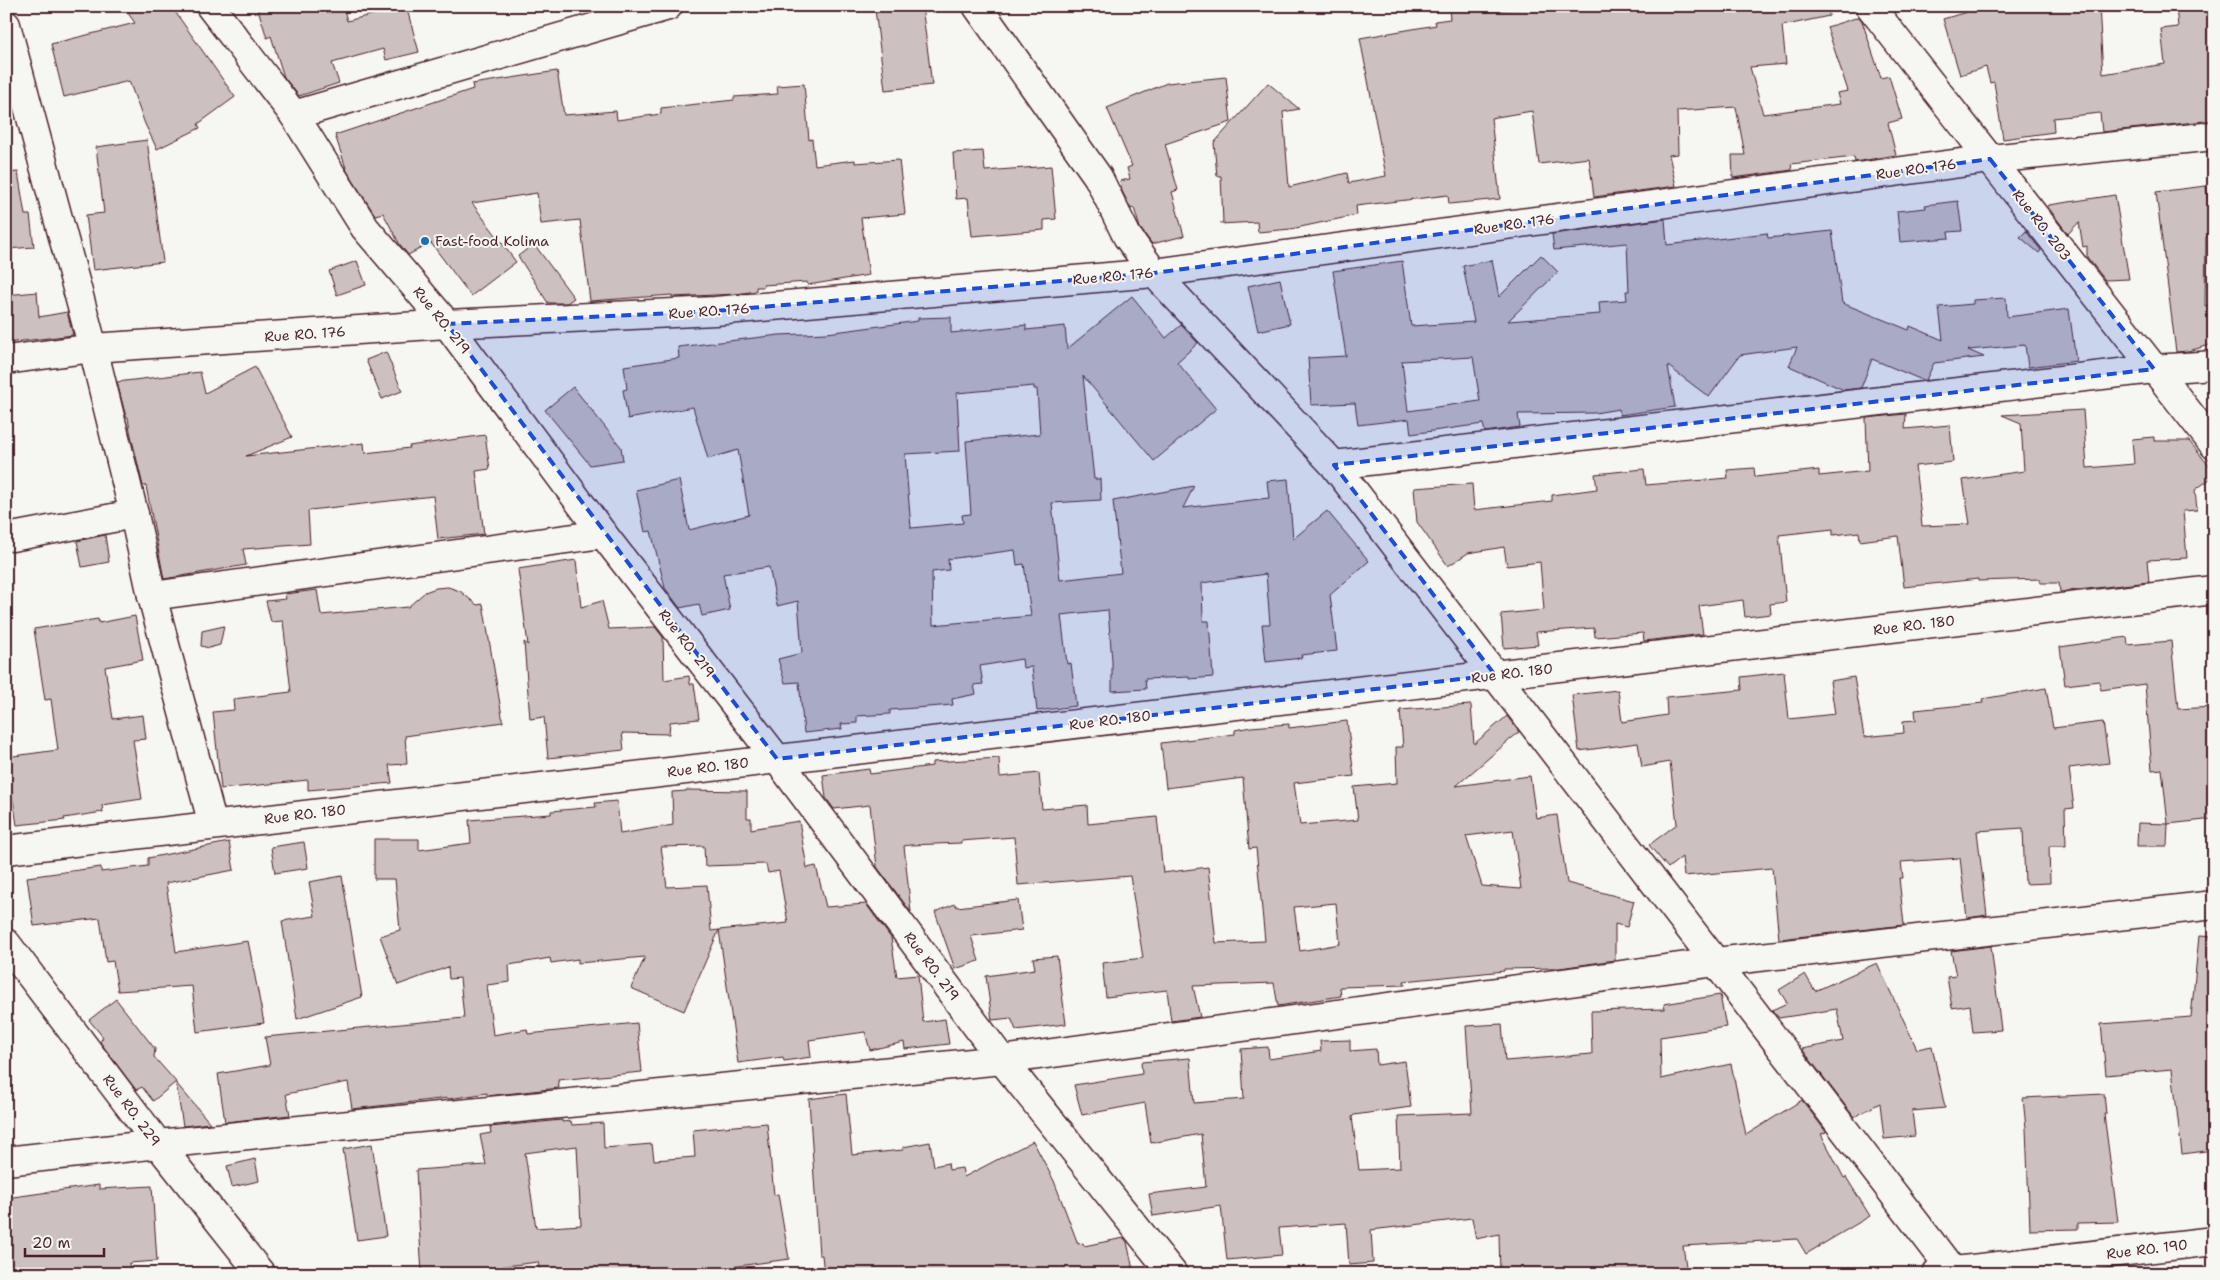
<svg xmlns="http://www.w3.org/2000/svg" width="2220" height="1280" font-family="'Shantell Sans',sans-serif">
<rect width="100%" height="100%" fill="#f6f6f2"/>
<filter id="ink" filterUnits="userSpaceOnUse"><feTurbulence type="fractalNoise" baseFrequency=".02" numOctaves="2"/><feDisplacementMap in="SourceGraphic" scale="10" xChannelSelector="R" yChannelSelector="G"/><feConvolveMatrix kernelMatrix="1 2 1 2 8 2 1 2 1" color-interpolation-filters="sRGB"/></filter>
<g filter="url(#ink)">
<g fill="#ccc1c0" stroke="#4a1f2b" fill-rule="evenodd">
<path d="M 123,6 L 171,6 L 235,97 L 198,124 L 200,128 L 157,149 L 145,124 L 129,81 L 64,97 L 51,44 L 135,23 Z"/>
<path d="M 257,6 L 343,6 L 347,21 L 406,6 L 419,52 L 386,60 L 383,49 L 332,63 L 339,83 L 299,96 L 284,77 L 271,36 L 267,38 Z"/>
<path d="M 902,6 L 922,6 L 932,85 L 885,90 L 875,9 Z"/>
<path d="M 1483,6 L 1483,12 L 1552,6 L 1828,6 L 1829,16 L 1782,26 L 1786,64 L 1750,67 L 1763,114 L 1840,104 L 1837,93 L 1848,91 L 1827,27 L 1859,17 L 1862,21 L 1881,78 L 1889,76 L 1902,119 L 1888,123 L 1896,155 L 1855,162 L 1854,157 L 1791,164 L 1792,170 L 1733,178 L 1732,155 L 1745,155 L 1736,107 L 1677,111 L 1678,154 L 1669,155 L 1676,186 L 1594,197 L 1589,158 L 1539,164 L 1532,111 L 1491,118 L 1500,199 L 1449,204 L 1448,195 L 1356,206 L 1357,215 L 1291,229 L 1258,232 L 1257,222 L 1220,224 L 1223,222 L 1221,176 L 1217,176 L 1214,143 L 1268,83 L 1299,109 L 1283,112 L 1289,187 L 1347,173 L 1349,183 L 1386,176 L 1360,38 L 1436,25 L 1435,21 L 1450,19 L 1449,9 Z"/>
<path d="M 1987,6 L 2099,6 L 2103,74 L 2165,64 L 2161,29 L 2178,27 L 2176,6 L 2214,6 L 2214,120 L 2102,132 L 2100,113 L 2053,118 L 2054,132 L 2003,139 L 1994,82 L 1990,83 L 1986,67 L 1960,75 L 1943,19 Z"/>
<path d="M 557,71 L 564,115 L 616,111 L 617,120 L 661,114 L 661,108 L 734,100 L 734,97 L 778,94 L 777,86 L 804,84 L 809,140 L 812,139 L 815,165 L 855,160 L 855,163 L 899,160 L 905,214 L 861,218 L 869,275 L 808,285 L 807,282 L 763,285 L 764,287 L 756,287 L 756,291 L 736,294 L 672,297 L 672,295 L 590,301 L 580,220 L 541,224 L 537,193 L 472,203 L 516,262 L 471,296 L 431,243 L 408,255 L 399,243 L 383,213 L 375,215 L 347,171 L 335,135 L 473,89 L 472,84 Z"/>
<path d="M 1226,77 L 1231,122 L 1165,144 L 1178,190 L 1172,192 L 1184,236 L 1152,244 L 1140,228 L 1134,208 L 1131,209 L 1122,191 L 1120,181 L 1130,179 L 1127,168 L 1132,166 L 1107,108 L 1167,83 Z"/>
<path d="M 147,140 L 163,262 L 93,270 L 86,215 L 104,213 L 96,147 Z"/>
<path d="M 983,151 L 985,171 L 1051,166 L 1056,219 L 1044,220 L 1044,230 L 972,236 L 968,198 L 956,199 L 953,153 Z"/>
<path d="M 18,172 L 25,215 L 30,215 L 34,247 L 6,249 L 6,173 Z"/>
<path d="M 2206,186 L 2212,236 L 2206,237 L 2205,306 L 2214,303 L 2214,344 L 2188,351 L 2176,352 L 2156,192 Z"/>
<path d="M 2115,195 L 2129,279 L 2105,280 L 2087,257 L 2087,246 L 2083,247 L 2079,222 L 2068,234 L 2048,207 L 2049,205 Z"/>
<path d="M 1958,201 L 1962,231 L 1948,232 L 1949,238 L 1900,242 L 1897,211 L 1926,208 L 1925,205 Z"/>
<path d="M 1665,219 L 1667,245 L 1767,233 L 1768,238 L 1832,231 L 1842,303 L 1909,330 L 1910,326 L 1943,340 L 1939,307 L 1973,304 L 1973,300 L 2006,298 L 2007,317 L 2069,309 L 2076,361 L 2028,367 L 2025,345 L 1968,350 L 1984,357 L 1934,363 L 1926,380 L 1922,380 L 1872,359 L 1861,388 L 1844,390 L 1789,366 L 1797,347 L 1740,355 L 1709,397 L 1668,366 L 1675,407 L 1620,415 L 1619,409 L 1595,413 L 1518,414 L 1520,427 L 1485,432 L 1483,424 L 1411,434 L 1409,419 L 1358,425 L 1355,403 L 1311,405 L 1308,358 L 1346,356 L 1333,271 L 1402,261 L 1411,326 L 1474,322 L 1463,266 L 1492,260 L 1499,297 L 1541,255 L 1558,272 L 1508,321 L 1600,314 L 1599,302 L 1627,300 L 1626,291 L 1629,291 L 1627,243 L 1554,250 L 1552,234 ZM 1473,357 L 1480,401 L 1408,411 L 1402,361 Z"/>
<path d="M 2026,231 L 2041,250 L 2039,253 L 2020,237 Z"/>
<path d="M 534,244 L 574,298 L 567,303 L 548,303 L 518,256 Z"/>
<path d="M 357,261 L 366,285 L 337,295 L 329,271 Z"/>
<path d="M 1280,279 L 1290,324 L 1258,331 L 1248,286 Z"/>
<path d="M 37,292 L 39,317 L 67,312 L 73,335 L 6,343 L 6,295 Z"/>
<path d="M 1132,296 L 1166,338 L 1181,325 L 1198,343 L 1177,362 L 1216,409 L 1154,461 L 1083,376 L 1094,479 L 1100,479 L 1101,500 L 1052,503 L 1060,580 L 1121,573 L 1113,501 L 1194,486 L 1183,508 L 1269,498 L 1267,481 L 1288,479 L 1293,539 L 1327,511 L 1369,561 L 1330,595 L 1337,651 L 1301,655 L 1302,658 L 1266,662 L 1262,624 L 1270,624 L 1266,574 L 1202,583 L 1203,621 L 1209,621 L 1213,677 L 1189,679 L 1189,677 L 1145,679 L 1146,689 L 1112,691 L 1112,661 L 1108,610 L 1061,615 L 1067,664 L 1071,663 L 1076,706 L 1037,711 L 1032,667 L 1023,668 L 1022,659 L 980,666 L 983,684 L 974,685 L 976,694 L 952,699 L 953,705 L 890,710 L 890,714 L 857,716 L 857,723 L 841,724 L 842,729 L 804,733 L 799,682 L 785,683 L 778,659 L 802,653 L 798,601 L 777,606 L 769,567 L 723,574 L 730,610 L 702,616 L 699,604 L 680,608 L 665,588 L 651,531 L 645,532 L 636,490 L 679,480 L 689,530 L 749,515 L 738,450 L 708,459 L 693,407 L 628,419 L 623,390 L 627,389 L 624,366 L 679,358 L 678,347 L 779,335 L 827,333 L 918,321 L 918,318 L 951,317 L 951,333 L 1026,325 L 1026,330 L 1065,326 L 1067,349 ZM 1034,386 L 1034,389 L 1037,389 L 1040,434 L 966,441 L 971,514 L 962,515 L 963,523 L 911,528 L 905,454 L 960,451 L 957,393 ZM 1015,550 L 1017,565 L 1024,564 L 1031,616 L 933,625 L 932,572 L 949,570 L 948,559 Z"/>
<path d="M 386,352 L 402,391 L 382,399 L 366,360 Z"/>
<path d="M 255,367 L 292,437 L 246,456 L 364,443 L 365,453 L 410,448 L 409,446 L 485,435 L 490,469 L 476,471 L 484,534 L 438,539 L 433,496 L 310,510 L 308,511 L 310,544 L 243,549 L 246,565 L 164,579 L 146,486 L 143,486 L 130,431 L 128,417 L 126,417 L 117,382 L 200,372 L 205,393 Z"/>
<path d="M 573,387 L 621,447 L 623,460 L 590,465 L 545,410 Z"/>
<path d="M 2083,410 L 2087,468 L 2134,464 L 2132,439 L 2154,437 L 2154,441 L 2189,441 L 2214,472 L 2214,476 L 2195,490 L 2197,510 L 2183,511 L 2187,558 L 2147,560 L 2149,582 L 2060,592 L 2059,583 L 2040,583 L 2040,579 L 1978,581 L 1978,579 L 1904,587 L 1898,536 L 1860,541 L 1859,532 L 1833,535 L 1833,529 L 1779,535 L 1786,602 L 1770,604 L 1771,614 L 1745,617 L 1743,600 L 1699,606 L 1703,634 L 1644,641 L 1643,633 L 1595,637 L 1594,628 L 1536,632 L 1538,645 L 1504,648 L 1501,614 L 1544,610 L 1540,562 L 1507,566 L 1504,547 L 1468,553 L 1448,566 L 1417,522 L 1414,488 L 1472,484 L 1474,510 L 1552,501 L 1552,495 L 1597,489 L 1595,474 L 1644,469 L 1646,485 L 1728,478 L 1727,470 L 1754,468 L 1755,477 L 1819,470 L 1819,476 L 1868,471 L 1866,418 L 1906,414 L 1905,429 L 1950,425 L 1953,462 L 1915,466 L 1922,526 L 1970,524 L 1963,480 L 2024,471 L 2021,423 L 2002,415 Z"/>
<path d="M 105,535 L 109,562 L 82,567 L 77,541 Z"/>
<path d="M 576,560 L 581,607 L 602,601 L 609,629 L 655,627 L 663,637 L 664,680 L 689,676 L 690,684 L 694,684 L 699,719 L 670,722 L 669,734 L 622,733 L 624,750 L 548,758 L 544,717 L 530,719 L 524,642 L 528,645 L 518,569 Z"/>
<path d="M 448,587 L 460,591 L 477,605 L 483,604 L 503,722 L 405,736 L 407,764 L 389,765 L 392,783 L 308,790 L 308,780 L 221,789 L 213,712 L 234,710 L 233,699 L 291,692 L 283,621 L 271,622 L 266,601 L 286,599 L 285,594 L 317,590 L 321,615 L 408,607 L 425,592 L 436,588 Z"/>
<path d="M 135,616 L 143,660 L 105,667 L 113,719 L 143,715 L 146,739 L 133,740 L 142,799 L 102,805 L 103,812 L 64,818 L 65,820 L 17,825 L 6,757 L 58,750 L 51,699 L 45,700 L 34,629 L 98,619 L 99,623 Z"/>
<path d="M 224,626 L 220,645 L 209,648 L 201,646 L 202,631 Z"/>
<path d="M 2127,637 L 2128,645 L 2171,641 L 2178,709 L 2214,707 L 2214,819 L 2168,824 L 2162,769 L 2152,770 L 2145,684 L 2101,690 L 2099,681 L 2065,685 L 2060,647 Z"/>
<path d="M 1784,672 L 1789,719 L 1835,714 L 1830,681 L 1854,677 L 1864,737 L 1904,733 L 1903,721 L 1916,720 L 1915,710 L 1983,703 L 1982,699 L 2046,688 L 2053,728 L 2103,722 L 2109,763 L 2069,768 L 2074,808 L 2065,809 L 2066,846 L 2049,846 L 2050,883 L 2025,884 L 2023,828 L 1977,831 L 1987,915 L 1967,918 L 1960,858 L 1901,862 L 1903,878 L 1899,878 L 1904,925 L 1779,939 L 1772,868 L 1684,876 L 1682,857 L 1668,868 L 1649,845 L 1677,824 L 1670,762 L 1642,767 L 1638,743 L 1579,751 L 1572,695 L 1618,690 L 1622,722 L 1667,715 L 1666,697 L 1742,690 L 1741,677 Z"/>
<path d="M 1471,705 L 1474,744 L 1507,716 L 1519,732 L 1456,786 L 1530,776 L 1536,818 L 1557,815 L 1567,883 L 1634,901 L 1627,927 L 1615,924 L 1615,960 L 1560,968 L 1504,969 L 1504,971 L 1404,981 L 1405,985 L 1340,987 L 1341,996 L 1278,1006 L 1274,983 L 1193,986 L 1200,1017 L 1171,1021 L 1167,990 L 1106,997 L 1102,963 L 1143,958 L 1130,876 L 1018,885 L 1014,837 L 961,841 L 961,843 L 910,845 L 904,846 L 911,912 L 877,867 L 870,805 L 834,809 L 826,798 L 823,775 L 869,769 L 870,774 L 932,766 L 932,762 L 999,758 L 1000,777 L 1039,773 L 1042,809 L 1087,805 L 1088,824 L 1157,817 L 1163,873 L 1208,867 L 1216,943 L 1265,941 L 1256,848 L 1249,849 L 1243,778 L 1166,788 L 1161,743 L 1235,734 L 1235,730 L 1251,727 L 1289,724 L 1289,728 L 1347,721 L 1354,776 L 1294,783 L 1300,825 L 1358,820 L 1354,787 L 1397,783 L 1396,747 L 1403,747 L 1400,710 ZM 1513,830 L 1521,889 L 1482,886 L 1466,836 ZM 1336,903 L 1340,944 L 1300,951 L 1294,907 Z"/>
<path d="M 686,790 L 747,791 L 747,818 L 751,818 L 751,829 L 799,821 L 807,868 L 816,866 L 826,907 L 866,904 L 891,938 L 897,977 L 918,975 L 923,1022 L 945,1019 L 949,1044 L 905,1049 L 904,1042 L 870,1050 L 865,1032 L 809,1040 L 811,1057 L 784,1061 L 783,1057 L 738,1063 L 719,930 L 788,923 L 779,871 L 768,873 L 766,864 L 705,866 L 704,846 L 661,847 L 667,887 L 707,885 L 711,931 L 719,930 L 684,1011 L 631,988 L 645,957 L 578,963 L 578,959 L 551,963 L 550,958 L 509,965 L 510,982 L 487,985 L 493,1035 L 527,1029 L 528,1034 L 637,1023 L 642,1072 L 558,1080 L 559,1088 L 487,1096 L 487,1093 L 449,1099 L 448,1098 L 352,1109 L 348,1082 L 286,1094 L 290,1115 L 225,1122 L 218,1074 L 270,1065 L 265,1037 L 464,1018 L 460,978 L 449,979 L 448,967 L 398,985 L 380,936 L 400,930 L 395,879 L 374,879 L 374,839 L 419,839 L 419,850 L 471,843 L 469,820 L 551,814 L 551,811 L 596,807 L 595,803 L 617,801 L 620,834 L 673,825 L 672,792 L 686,791 Z"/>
<path d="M 2138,823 L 2168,824 L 2167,846 L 2137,846 Z"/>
<path d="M 229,842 L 234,870 L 166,883 L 176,952 L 248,941 L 264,1023 L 197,1032 L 192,986 L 118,991 L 113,961 L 106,962 L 100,918 L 34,926 L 27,877 L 101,867 L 101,872 L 148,866 L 148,858 Z"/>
<path d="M 304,842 L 308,868 L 275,873 L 271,847 Z"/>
<path d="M 342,876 L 362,997 L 297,1019 L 282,921 L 315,916 L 309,882 Z"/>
<path d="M 1018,900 L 1022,930 L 971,936 L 979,961 L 955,969 L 935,912 L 955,904 L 957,907 Z"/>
<path d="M 2199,936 L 2214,937 L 2214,1150 L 2182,1154 L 2172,1069 L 2106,1075 L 2101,1024 L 2191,1017 Z"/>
<path d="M 1991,946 L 2001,1030 L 1973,1032 L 1970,1005 L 1952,1008 L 1947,977 L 1956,976 L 1951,951 Z"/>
<path d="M 1057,956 L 1066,1024 L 1016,1030 L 1011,1018 L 992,1020 L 986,976 L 1035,969 L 1033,958 Z"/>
<path d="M 1877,963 L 1917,1049 L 1932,1046 L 1945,1108 L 1912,1111 L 1915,1136 L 1884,1139 L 1880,1103 L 1854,1117 L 1802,1049 L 1843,1041 L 1837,1009 L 1779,1018 L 1772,1010 L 1787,1003 L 1779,990 L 1805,974 L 1815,991 Z"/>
<path d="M 1720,995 L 1726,1027 L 1660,1037 L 1661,1079 L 1731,1064 L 1746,1135 L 1802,1100 L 1826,1132 L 1821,1134 L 1844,1178 L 1846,1177 L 1870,1216 L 1806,1254 L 1797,1239 L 1683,1246 L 1686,1266 L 1642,1274 L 1500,1274 L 1499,1234 L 1476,1239 L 1472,1218 L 1371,1230 L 1373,1263 L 1349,1265 L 1346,1223 L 1279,1228 L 1282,1255 L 1227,1260 L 1221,1206 L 1153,1216 L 1149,1194 L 1206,1187 L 1201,1134 L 1151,1143 L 1145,1103 L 1082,1115 L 1074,1085 L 1142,1074 L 1141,1062 L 1190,1058 L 1194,1103 L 1244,1099 L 1241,1049 L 1268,1047 L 1269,1059 L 1321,1051 L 1320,1041 L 1350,1040 L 1350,1051 L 1376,1049 L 1377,1065 L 1405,1061 L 1411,1107 L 1354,1115 L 1352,1117 L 1359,1170 L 1400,1168 L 1398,1116 L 1472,1113 L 1466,1026 L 1502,1024 L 1505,1061 L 1592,1054 L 1591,1011 L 1665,1009 L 1664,1004 Z"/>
<path d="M 116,999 L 155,1049 L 154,1057 L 176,1082 L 153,1101 L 142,1087 L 136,1090 L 100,1042 L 103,1037 L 89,1020 Z"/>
<path d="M 176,1083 L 210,1123 L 183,1126 Z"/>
<path d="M 846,1094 L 852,1155 L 903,1150 L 903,1147 L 930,1142 L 934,1166 L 948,1163 L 949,1170 L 962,1168 L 964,1177 L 1033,1141 L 1054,1181 L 1078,1244 L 1083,1243 L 1084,1246 L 1124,1238 L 1127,1242 L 1134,1274 L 824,1274 L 822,1255 L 819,1255 L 809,1099 Z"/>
<path d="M 2104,1094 L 2106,1114 L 2104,1114 L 2118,1222 L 2078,1223 L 2078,1229 L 2030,1230 L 2026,1128 L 2023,1098 Z"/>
<path d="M 562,1120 L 562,1122 L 571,1121 L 572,1125 L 603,1123 L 604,1148 L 652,1144 L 654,1160 L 695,1157 L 693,1130 L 767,1123 L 774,1195 L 778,1194 L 789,1259 L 709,1270 L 710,1274 L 540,1274 L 538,1262 L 473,1270 L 422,1274 L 416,1170 L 486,1165 L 480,1135 L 491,1133 L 490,1127 ZM 577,1146 L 581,1225 L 536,1228 L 525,1153 Z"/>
<path d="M 372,1144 L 386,1236 L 357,1240 L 343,1149 Z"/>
<path d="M 255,1159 L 259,1181 L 232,1187 L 227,1166 Z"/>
<path d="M 99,1185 L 99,1189 L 152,1186 L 157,1261 L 129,1263 L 130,1274 L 6,1273 L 6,1198 Z"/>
</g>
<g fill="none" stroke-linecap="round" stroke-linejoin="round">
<g stroke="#4a1f2b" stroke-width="31">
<g id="minor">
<path d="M 210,6 L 294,115 L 365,228 L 447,324 L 603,534 L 777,759 L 1002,1060 L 1173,1274"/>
<path d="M 977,6 L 1098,177 L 1127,236 L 1154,273 L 1334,465 L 1955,1274"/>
<path d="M 1870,6 L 2214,445"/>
<path d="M 6,25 L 93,348 L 134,514 L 152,596 L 213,825"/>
<path d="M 294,115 L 668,6"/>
<path d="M 6,360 L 93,348 L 447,324 L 715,311 L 1154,273 L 1990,159 L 2214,136"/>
<path d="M 1334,465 L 2154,369 L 2214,365"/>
<path d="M 12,537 L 134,514"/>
<path d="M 152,596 L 603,534"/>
<path d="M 6,850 L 2214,590"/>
<path d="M 6,943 L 158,1144 L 261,1274"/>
<path d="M 6,1161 L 158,1144 L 1002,1060 L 1716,962 L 2214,905"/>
<path d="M 1937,1273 L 2214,1241"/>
</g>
</g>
<use href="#minor" stroke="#f6f6f2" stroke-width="28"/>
</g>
</g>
<path fill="#1d4ed8" fill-opacity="0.2" stroke="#1d4ed8" stroke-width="4" stroke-dasharray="10 6" stroke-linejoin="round" d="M 1990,159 L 2154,369 L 1334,465 L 1495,675 L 777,759 L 447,324 L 715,311 L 1154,273 Z"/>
<circle fill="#1f6fb2" stroke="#f6f6f2" stroke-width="2" cx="425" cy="241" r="5"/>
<g text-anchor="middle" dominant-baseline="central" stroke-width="4" stroke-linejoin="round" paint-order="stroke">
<g font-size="14" fill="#4a1f2b" stroke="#f6f6f2">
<text transform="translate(1916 169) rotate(-8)">Rue RO. 176</text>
<text transform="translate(1514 224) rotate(-8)">Rue RO. 176</text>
<text transform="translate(2042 225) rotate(52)">Rue RO. 203</text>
<text transform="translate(1113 276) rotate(-5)">Rue RO. 176</text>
<text transform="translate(709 311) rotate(-4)">Rue RO. 176</text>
<text transform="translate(442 320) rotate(51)">Rue RO. 219</text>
<text transform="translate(305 334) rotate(-4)">Rue RO. 176</text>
<text transform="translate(1914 625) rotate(-7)">Rue RO. 180</text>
<text transform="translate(687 643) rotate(52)">Rue RO. 219</text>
<text transform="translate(1512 673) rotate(-7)">Rue RO. 180</text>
<text transform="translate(1110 720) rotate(-7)">Rue RO. 180</text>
<text transform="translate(708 767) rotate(-7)">Rue RO. 180</text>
<text transform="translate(305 814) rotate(-7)">Rue RO. 180</text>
<text transform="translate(932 966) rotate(53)">Rue RO. 219</text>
<text transform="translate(132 1110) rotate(53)">Rue RO. 229</text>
<text transform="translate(2147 1249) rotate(-7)">Rue RO. 190</text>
</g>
<g font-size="14" fill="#4a1f2b" stroke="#f6f6f2" text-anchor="start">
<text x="435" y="241">Fast-food Kolima</text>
</g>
</g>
<rect width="2220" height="1280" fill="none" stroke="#f6f6f2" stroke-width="25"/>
<rect x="12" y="12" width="2195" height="1255" fill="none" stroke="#4a1f2b" stroke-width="2" filter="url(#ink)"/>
<path d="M25 1248v8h79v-8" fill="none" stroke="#4a1f2b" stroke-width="2.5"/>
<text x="32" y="1248" font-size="15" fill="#4a1f2b" stroke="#f6f6f2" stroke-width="4" paint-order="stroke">20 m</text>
</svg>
